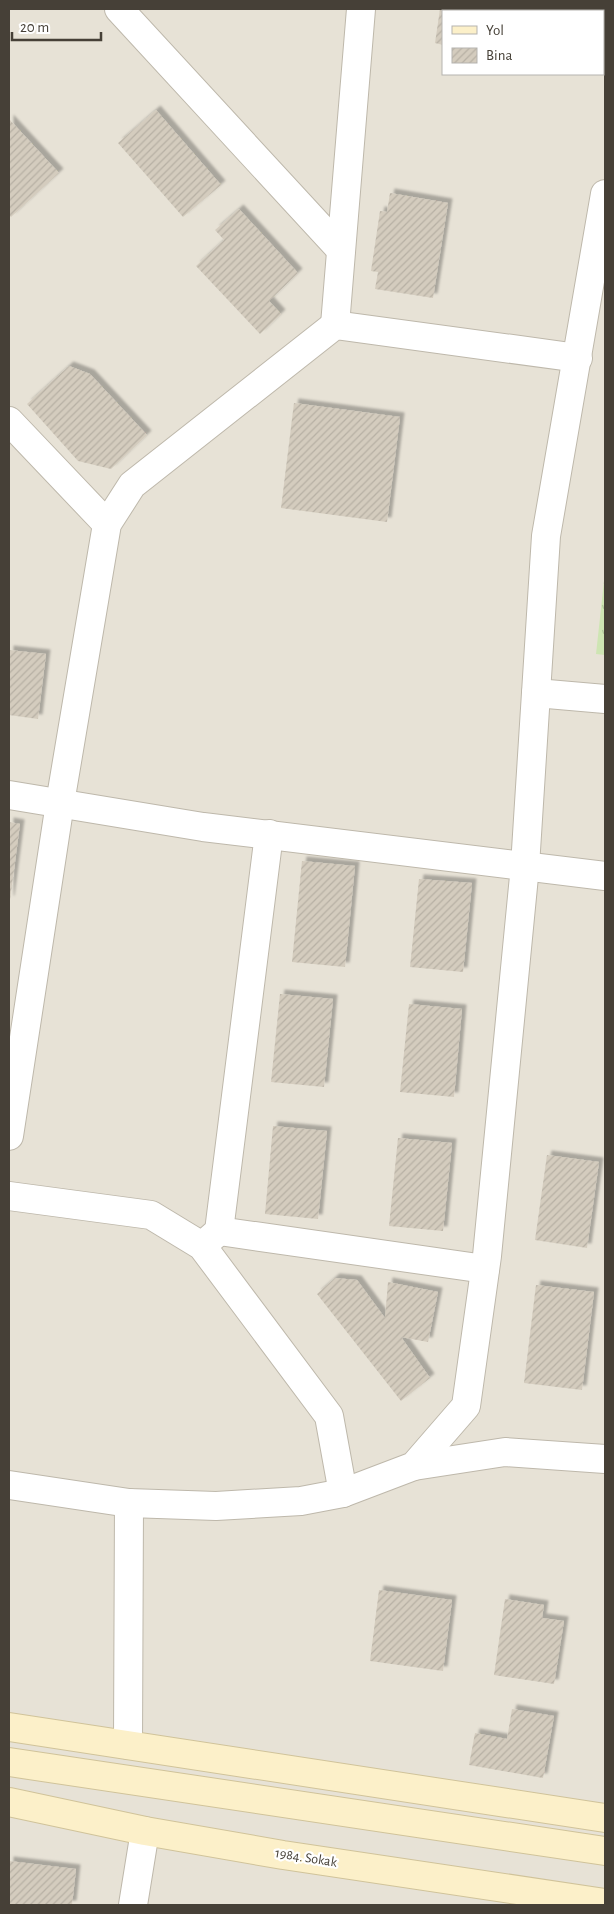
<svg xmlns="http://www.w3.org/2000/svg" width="614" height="1914" font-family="'Alegreya Sans',sans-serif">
<defs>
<pattern id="park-tufts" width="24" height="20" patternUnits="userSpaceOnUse" patternTransform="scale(1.25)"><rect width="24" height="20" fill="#cee5b3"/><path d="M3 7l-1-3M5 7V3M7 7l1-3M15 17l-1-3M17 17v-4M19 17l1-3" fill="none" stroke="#b2c69b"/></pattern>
<pattern id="building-hatch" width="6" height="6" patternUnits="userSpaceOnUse" patternTransform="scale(1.25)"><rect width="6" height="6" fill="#d4ccbe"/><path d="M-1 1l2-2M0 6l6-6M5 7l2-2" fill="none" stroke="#b7b0a4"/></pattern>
<filter id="shadow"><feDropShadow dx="4.5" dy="-4.5" stdDeviation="1" flood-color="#0004"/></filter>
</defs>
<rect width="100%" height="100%" fill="#f3f0e8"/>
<path fill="#e7e2d6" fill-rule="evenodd" d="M 9,9 L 605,9 L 605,1905 L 9,1905 ZM 443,11 L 603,11 L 603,74 L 443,74 Z"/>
<path fill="url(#park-tufts)" d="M 605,572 L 605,655 L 596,654 Z"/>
<g fill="url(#building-hatch)" filter="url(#shadow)">
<path d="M 440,9 L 480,9 L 479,11 L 443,11 L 443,45 L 435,43 Z"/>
<path d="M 156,110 L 221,185 L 183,217 L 118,143 Z"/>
<path d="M 9,119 L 59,173 L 11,217 L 9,215 Z"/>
<path d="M 390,193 L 448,203 L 433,298 L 375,289 L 378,272 L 371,271 L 380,211 L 387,212 Z"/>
<path d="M 239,209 L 298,273 L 269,301 L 281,314 L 260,334 L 196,266 L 224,240 L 215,230 Z"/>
<path d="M 69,366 L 90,374 L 147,435 L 111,469 L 78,461 L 27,404 Z"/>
<path d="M 294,403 L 400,417 L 387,522 L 281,508 Z"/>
<path d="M 9,650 L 46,654 L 38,719 L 9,715 Z"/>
<path d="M 9,822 L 20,824 L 10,900 L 9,900 Z"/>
<path d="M 302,861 L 355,866 L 345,967 L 292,962 Z"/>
<path d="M 419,879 L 472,883 L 463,972 L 410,967 Z"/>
<path d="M 280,994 L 333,999 L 324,1087 L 271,1082 Z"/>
<path d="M 409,1004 L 462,1009 L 454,1097 L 400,1092 Z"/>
<path d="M 273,1126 L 327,1131 L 318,1219 L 265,1214 Z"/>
<path d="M 398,1138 L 452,1143 L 443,1231 L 389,1226 Z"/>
<path d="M 547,1155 L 599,1162 L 587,1248 L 535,1240 Z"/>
<path d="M 335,1278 L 357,1280 L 385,1318 L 388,1282 L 438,1292 L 428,1342 L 401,1337 L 430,1378 L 401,1401 L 317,1294 Z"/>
<path d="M 536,1285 L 594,1292 L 582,1390 L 524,1383 Z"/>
<path d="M 379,1590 L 452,1600 L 443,1671 L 370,1661 Z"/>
<path d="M 505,1599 L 544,1605 L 542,1618 L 564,1621 L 554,1684 L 494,1675 Z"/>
<path d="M 512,1709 L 554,1716 L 543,1778 L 469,1765 L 475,1733 L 507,1739 Z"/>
<path d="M 9,1861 L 76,1869 L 72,1905 L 9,1905 Z"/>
</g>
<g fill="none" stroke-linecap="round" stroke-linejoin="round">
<g stroke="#beb8ab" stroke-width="30">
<g id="minor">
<path d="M 119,9 L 341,250"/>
<path d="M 335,325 L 361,9"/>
<path d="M 9,421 L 107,524"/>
<path d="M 536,693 L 605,699"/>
<path d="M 9,795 L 203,827 L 605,876"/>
<path d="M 9,1136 L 60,803 L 107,524 L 132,485 L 335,325 L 578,358"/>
<path d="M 9,1196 L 151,1215 L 202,1246 L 329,1416 L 343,1493"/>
<path d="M 219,1231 L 485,1269"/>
<path d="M 202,1246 L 219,1231 L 269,834"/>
<path d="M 414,1466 L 505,1452 L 605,1459"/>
<path d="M 9,1485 L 129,1503 L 216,1506 L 301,1501 L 343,1493 L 414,1466 L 466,1406 L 487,1256 L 525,866 L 546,536 L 605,194"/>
<path d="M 128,1745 L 129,1503"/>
<path d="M 133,1905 L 145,1831"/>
</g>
</g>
<g stroke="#d0c39a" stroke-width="30">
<g id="secondary">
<path d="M 9,1727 L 605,1818"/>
<path d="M 9,1762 L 605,1851"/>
<path d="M 9,1802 L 145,1831 L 283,1855 L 605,1903"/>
</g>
</g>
<use href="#minor" stroke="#fff" stroke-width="28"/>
<use href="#secondary" stroke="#fcf0c9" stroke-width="28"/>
</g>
<g text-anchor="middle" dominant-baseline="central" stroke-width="4.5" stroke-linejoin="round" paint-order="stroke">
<g font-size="14" fill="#464037" stroke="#fff">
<text transform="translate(306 1858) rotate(9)">1984. Sokak</text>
</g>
</g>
<rect width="614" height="1914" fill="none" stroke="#464037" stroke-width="20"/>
<rect x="442" y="10" width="162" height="65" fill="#ffffff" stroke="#b5b3af"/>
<rect x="452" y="26" width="25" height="8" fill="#fcf0c9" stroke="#b5b3af"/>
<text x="486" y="35" font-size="15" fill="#464037">Yol</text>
<rect x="452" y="48" width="25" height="15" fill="url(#building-hatch)" stroke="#b5b3af"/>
<text x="486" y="60" font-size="15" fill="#464037">Bina</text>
<path d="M12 32v8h89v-8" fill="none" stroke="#464037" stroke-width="2.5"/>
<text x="20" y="32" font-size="15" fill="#464037" stroke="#ffffff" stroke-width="4" paint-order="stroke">20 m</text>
</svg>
